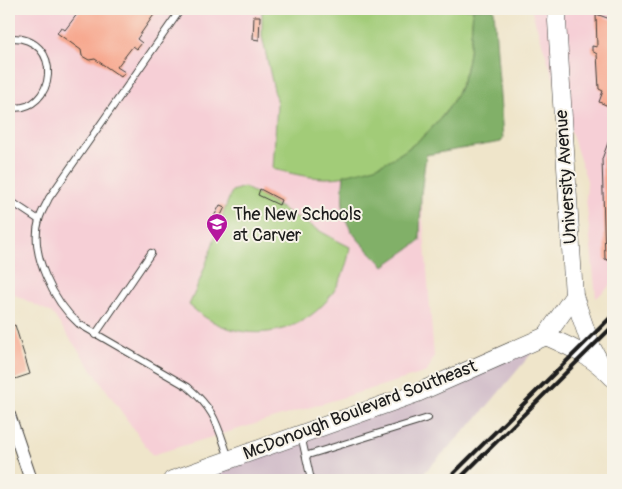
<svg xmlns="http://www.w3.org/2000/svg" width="622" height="489" font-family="Pangolin,sans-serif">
<rect width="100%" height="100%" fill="#f7f3e8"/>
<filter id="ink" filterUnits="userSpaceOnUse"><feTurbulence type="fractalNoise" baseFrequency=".02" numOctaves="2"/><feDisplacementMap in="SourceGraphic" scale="10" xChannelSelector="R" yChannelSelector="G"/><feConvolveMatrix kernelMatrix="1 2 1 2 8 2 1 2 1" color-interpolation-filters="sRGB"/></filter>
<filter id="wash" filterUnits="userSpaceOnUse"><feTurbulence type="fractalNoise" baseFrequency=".0096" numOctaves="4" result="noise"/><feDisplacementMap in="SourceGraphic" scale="20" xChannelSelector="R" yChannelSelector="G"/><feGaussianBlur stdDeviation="1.12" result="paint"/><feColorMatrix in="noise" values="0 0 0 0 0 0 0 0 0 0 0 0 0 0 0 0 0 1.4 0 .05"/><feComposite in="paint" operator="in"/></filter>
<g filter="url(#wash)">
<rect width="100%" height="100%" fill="#efe5ca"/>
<g fill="#f6cfd6">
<path d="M 9,9 L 494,9 L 503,139 L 501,142 L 426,155 L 421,194 L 434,357 L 427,372 L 152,455 L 52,313 L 9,292 Z"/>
<path d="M 531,9 L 613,9 L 613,283 L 596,298 L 586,198 L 587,181 Z"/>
</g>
<path fill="#d1bdc9" d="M 546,336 L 480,415 L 417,480 L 195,480 Z"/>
<g fill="#a2cc78" stroke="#5f744a">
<path d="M 262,9 L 473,9 C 471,36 470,66 458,91 C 436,137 378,178 326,178 C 308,178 290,173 273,169 L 277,104 L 262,36 Z"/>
<path d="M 244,187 C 280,206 313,229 350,247 C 339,329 249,360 189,305 C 207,268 216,229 232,191 Z"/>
</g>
<path fill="#81b068" stroke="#4e6642" d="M 473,9 L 494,9 L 503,139 L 501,142 L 426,155 L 421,194 L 420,241 L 384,266 C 351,232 338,227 344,175 C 355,172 367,170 377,166 C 410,152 443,123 458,92 C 470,67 471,36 473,9 Z"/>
<g id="blocks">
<g fill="#f7a88f">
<path d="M 81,9 L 158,9 L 137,39 L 142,43 L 137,49 L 133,46 L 117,67 L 125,72 L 121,77 L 95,59 L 89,60 L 82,56 L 81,50 L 57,33 L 61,27 L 65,30 Z"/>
<path d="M 596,14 L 613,20 L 613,108 L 599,102 L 603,91 L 599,89 L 597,54 L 592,51 L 592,46 L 597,47 Z"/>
<path d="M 254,16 L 260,16 L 259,40 L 253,39 Z"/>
<path d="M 613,129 L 613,262 L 605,259 L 602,159 Z"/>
<path d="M 260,189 L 281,200 L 279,205 L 258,195 Z"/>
<path d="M 220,205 L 225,207 L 215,228 L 209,226 Z"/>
<path d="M 15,325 L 30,374 L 15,379 L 9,361 L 9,327 Z"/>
</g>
</g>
</g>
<g filter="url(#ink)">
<use href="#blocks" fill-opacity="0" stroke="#3c3a36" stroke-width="1"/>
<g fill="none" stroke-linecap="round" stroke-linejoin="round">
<g stroke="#3c3a36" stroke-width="8">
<g id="service">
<path d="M 181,9 L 49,198 C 46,205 41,212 39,220 C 29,254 54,302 79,324 L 188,387 C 216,411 217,425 229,458"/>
<path d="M 9,38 C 66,35 56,116 9,107"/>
<path d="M 9,200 L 39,220"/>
<path d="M 95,335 L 151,253"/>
<path d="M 301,435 L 311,480"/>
<path d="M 308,455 L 428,418"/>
</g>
</g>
<g stroke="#3c3a36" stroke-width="14">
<path id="minor" d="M 9,415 L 31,480"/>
</g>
<g stroke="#3c3a36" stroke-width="19">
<g id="secondary">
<path d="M 558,9 L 557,21 L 574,296 L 591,346 L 602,366"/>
<path d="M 546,336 C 571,347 595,358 613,378"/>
<path d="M 546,336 L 574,296"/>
<path d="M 172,480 L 417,393 L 546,336"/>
</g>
</g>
<use href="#service" stroke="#fff" stroke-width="6"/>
<use href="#minor" stroke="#fff" stroke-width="12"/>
<use href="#secondary" stroke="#fff" stroke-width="18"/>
<g stroke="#1c1c1c" stroke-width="4">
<path d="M 447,480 L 613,315"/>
<path d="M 458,480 L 613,326"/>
</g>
</g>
</g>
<defs>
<g id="school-pin" transform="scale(1.125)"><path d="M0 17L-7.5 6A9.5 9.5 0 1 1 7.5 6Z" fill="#b5179e" stroke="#f7f3e8"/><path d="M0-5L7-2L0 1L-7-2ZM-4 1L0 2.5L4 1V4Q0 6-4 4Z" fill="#fff"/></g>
</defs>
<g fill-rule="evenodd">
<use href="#school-pin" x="217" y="224"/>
</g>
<g text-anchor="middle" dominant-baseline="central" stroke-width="4" stroke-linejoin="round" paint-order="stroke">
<g font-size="18" fill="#1c1c1c" stroke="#f7f3e8">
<text transform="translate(566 177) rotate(-94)">University Avenue</text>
<text transform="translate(360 410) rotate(-21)">McDonough Boulevard Southeast</text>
</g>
<g font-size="18" fill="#1c1c1c" stroke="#f7f3e8" text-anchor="start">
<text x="233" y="214">The New Schools<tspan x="233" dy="21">at Carver</tspan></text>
</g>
</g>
<rect width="622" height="489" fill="none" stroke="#f7f3e8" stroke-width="30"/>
</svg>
